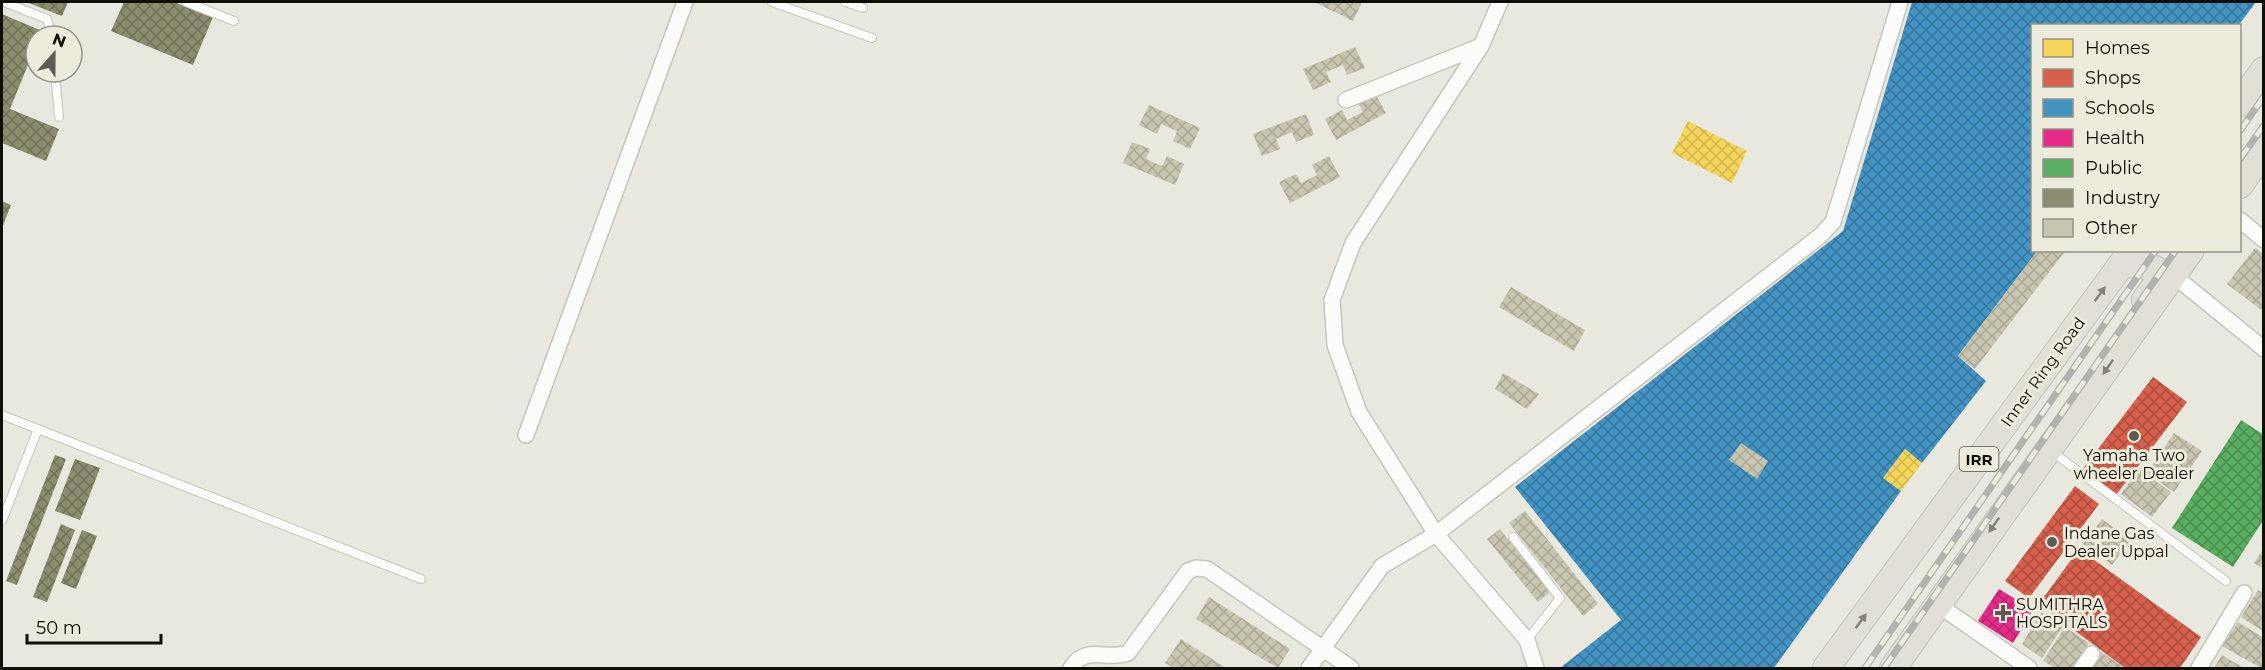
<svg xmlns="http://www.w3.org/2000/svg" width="2265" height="670" font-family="Montserrat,sans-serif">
<defs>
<pattern id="homes-cross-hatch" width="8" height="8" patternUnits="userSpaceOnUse" patternTransform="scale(1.5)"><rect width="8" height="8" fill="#f6d55c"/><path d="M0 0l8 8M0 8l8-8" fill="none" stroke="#d2b64f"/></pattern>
<pattern id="shops-cross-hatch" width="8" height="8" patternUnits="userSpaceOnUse" patternTransform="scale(1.5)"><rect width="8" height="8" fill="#d6604d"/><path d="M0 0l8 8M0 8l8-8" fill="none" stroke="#ac4e3e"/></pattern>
<pattern id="schools-cross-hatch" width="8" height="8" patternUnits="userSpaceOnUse" patternTransform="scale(1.5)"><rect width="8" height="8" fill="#4393c3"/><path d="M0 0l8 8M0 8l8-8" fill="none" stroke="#36769d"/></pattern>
<pattern id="health-cross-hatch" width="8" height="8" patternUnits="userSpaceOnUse" patternTransform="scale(1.5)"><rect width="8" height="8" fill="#e7298a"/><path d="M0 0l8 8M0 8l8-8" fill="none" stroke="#ba226f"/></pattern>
<pattern id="public-cross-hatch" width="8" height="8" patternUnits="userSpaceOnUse" patternTransform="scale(1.5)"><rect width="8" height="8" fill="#5aae61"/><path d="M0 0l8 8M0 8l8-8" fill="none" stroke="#498c4e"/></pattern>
<pattern id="industry-cross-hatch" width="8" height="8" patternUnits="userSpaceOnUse" patternTransform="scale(1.5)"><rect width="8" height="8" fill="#8c8c6e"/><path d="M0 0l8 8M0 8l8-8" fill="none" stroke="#717159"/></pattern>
<pattern id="building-cross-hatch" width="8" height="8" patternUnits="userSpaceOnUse" patternTransform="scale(1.5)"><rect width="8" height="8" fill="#c7c4af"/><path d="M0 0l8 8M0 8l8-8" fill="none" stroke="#aaa795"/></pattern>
</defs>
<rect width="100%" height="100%" fill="#e9e8df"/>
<g fill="url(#homes-cross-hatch)">
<path d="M 1966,31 L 1991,38 L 1984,69 L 1955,61 Z"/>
<path d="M 1688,121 L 1747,151 L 1732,183 L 1672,153 Z"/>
<path d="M 1947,129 L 1973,136 L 1966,163 L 1939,153 Z"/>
<path d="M 1905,449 L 1922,463 L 1901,491 L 1883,478 Z"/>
</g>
<g fill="url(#shops-cross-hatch)">
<path d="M 2153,377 L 2187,402 L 2116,495 L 2082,470 Z"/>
<path d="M 2075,486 L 2099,504 L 2029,598 L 2005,581 Z"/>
<path d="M 2079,549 L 2201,637 L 2180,668 L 2125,668 L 2039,604 Z"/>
</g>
<path fill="url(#schools-cross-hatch)" d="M 1912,2 L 2256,2 L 2238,26 L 2032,26 L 2032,250 L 2038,250 L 1958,356 L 1986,381 L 1922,463 L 1905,449 L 1883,478 L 1901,491 L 1774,668 L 1560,668 L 1621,620 L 1515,487 L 1843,231 Z"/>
<path fill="url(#health-cross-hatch)" d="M 1999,589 L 2033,610 L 2013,643 L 1978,621 Z"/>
<path fill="url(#public-cross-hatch)" d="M 2241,420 L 2264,435 L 2264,519 L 2233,567 L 2172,528 Z"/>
<g fill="url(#industry-cross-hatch)">
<path d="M 26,2 L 68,2 L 62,16 Z"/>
<path d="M 124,2 L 174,2 L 213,17 L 193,65 L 111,31 Z"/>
<path d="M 2,14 L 42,31 L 40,36 L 36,36 L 36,45 L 10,109 L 59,129 L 46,161 L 2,143 Z"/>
<path d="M 2,201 L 11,205 L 2,228 Z"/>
<path d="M 55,455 L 66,459 L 17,585 L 6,581 Z"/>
<path d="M 75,459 L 100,468 L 80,520 L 55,511 Z"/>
<path d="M 61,524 L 75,530 L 47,602 L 33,597 Z"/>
<path d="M 82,530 L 97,536 L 76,589 L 61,583 Z"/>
</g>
<g fill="url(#building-cross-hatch)">
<path d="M 1314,2 L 1362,2 L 1353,21 Z"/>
<path d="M 1355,47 L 1365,68 L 1347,75 L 1343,65 L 1326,72 L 1331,82 L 1313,90 L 1303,69 Z"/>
<path d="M 1375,93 L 1386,113 L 1336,140 L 1325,119 L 1342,110 L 1347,120 L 1363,112 L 1358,102 Z"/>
<path d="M 1149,105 L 1200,128 L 1190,149 L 1173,141 L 1177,131 L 1161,124 L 1157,134 L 1139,125 Z"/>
<path d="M 1306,114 L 1314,135 L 1296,142 L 1292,132 L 1276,139 L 1280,149 L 1262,156 L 1253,134 Z"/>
<path d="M 1132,142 L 1150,149 L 1146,159 L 1162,166 L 1167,156 L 1184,164 L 1175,185 L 1123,163 Z"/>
<path d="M 1329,156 L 1340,177 L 1290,203 L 1279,182 L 1296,174 L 1301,183 L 1317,175 L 1312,165 Z"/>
<path d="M 2255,248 L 2264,254 L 2264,312 L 2227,284 Z"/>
<path d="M 2038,250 L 2066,250 L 1975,369 L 1958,356 Z"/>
<path d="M 1511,287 L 1585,330 L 1574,351 L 1499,307 Z"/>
<path d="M 1503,373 L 1539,394 L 1527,409 L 1495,389 Z"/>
<path d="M 2174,433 L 2202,451 L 2174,492 L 2147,473 Z"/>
<path d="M 1741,443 L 1768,461 L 1757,479 L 1729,460 Z"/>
<path d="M 2139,469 L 2171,492 L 2152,517 L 2121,494 Z"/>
<path d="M 1525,511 L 1598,604 L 1583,616 L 1509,523 Z"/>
<path d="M 2102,519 L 2131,540 L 2112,565 L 2083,544 Z"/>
<path d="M 1500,529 L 1550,592 L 1538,602 L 1487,539 Z"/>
<path d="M 2264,548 L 2264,569 L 2254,563 Z"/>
<path d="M 2258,590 L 2264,593 L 2264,632 L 2241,617 Z"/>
<path d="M 1209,597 L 1290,649 L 1278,668 L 1196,619 Z"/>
<path d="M 2042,612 L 2063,626 L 2042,658 L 2022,644 Z"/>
<path d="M 2238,622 L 2264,638 L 2264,664 L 2261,668 L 2222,646 Z"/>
<path d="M 2065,627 L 2089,643 L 2072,668 L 2055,668 L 2043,661 Z"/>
<path d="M 1181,639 L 1226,668 L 1174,668 L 1165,663 Z"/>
<path d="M 2101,652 L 2122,666 L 2120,668 L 2090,668 Z"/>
<path d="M 2222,655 L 2244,668 L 2214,668 Z"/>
</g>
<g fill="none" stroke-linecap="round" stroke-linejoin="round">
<g stroke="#c5c5be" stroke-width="10">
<g id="service">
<path d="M 4,2 L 47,19 L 52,36"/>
<path d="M 186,2 L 234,21"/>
<path d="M 772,2 L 872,38"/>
<path d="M 845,2 L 863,8"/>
<path d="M 55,72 L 59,117"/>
<path d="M 2,415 L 421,579"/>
<path d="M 2051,451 L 2226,581"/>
<path d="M 2,521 L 38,429"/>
<path d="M 1513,537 L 1560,598 L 1527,640"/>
</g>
</g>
<g stroke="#c5c5be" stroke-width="18">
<g id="minor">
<path d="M 1500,2 L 1481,46 L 1353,243 L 1332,300 L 1335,345 L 1359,412 L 1436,534 L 1527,640 L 1536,668"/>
<path d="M 1346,100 L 1481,46"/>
<path d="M 2240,220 L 2264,240"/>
<path d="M 2173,275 L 2264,349"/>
<path d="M 526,435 L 685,2"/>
<path d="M 1937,604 L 2029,668"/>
<path d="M 1071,668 C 1086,644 1106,661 1128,653 L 1188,571 L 1196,568 L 1207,569 L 1351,668"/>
<path d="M 1309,668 L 1382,566 L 1436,534 L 1820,236 L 1833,222 L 1900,2"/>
<path d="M 2082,668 L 2092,654"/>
<path d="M 2199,668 L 2244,593"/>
</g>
</g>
<g stroke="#c2c2be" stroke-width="28">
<g id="trunk">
<path d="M 2240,103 L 2264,70"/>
<path d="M 2240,185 L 2264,150"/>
<path d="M 2120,266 L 2138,263 L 2155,269 L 2158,282 L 2145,300"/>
<path d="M 1826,668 L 2132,250"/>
<path d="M 1893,668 L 2191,250"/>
</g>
</g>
<use href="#service" stroke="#fcfcfa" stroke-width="8"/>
<use href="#minor" stroke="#fcfcfa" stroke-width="15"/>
<use href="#trunk" stroke="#e2e0d6" stroke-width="26"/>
<g stroke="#b3b2b0" stroke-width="7">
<g id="rail">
<path d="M 2240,131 L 2264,96"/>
<path d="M 2240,159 L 2264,125"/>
<path d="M 1865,668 L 2156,250"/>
<path d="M 1884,668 L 2176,250"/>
</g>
</g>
<use href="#rail" stroke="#edebdb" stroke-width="4.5" stroke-dasharray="14" stroke-linecap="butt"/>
</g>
<defs><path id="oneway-solid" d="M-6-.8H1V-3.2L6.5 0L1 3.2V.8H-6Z" transform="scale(1.5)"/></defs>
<g fill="#83827a">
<use href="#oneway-solid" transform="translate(2100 294) rotate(-54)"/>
<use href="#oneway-solid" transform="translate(2108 367) rotate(125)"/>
<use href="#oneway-solid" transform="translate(1994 525) rotate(125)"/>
<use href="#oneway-solid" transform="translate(1861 621) rotate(-54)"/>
</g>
<g fill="#5b5a54" stroke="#edebdb" stroke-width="2">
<circle cx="2134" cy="436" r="6"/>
<circle cx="2052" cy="542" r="6"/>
<path d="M2000 604h6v6h6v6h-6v6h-6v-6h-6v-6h6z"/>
</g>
<g text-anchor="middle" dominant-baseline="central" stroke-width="6" stroke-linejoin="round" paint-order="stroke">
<rect fill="#edebdb" stroke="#525048" stroke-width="1.5" x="1959.5" y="447" width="39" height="24" rx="4.5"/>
<g font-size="15" font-weight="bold" fill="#0f0e09">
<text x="1979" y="459">IRR</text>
</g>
<g font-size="16" fill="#0f0e09" stroke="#edebdb">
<text transform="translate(2043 372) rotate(-54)">Inner Ring Road</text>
</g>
<g font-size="16" fill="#0f0e09" stroke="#edebdb" text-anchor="start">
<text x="2134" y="455" text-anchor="middle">Yamaha Two<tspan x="2134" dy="18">wheeler Dealer</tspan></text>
<text x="2064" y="533">Indane Gas<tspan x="2064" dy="18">Dealer Uppal</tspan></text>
<text x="2016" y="604">SUMITHRA<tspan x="2016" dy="18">HOSPITALS</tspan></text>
</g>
</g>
<rect width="2265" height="670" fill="none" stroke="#0f0e09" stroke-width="6"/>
<rect x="2031" y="24" width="210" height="228" fill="#edebdb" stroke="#949387" stroke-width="1.5"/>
<rect x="2043" y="39" width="30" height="18" fill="#f6d55c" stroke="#949387" stroke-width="1.5"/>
<text x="2085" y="54" font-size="18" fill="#0f0e09">Homes</text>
<rect x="2043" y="69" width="30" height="18" fill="#d6604d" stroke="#949387" stroke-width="1.5"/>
<text x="2085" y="84" font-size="18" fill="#0f0e09">Shops</text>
<rect x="2043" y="99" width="30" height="18" fill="#4393c3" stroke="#949387" stroke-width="1.5"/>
<text x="2085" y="114" font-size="18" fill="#0f0e09">Schools</text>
<rect x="2043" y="129" width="30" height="18" fill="#e7298a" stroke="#949387" stroke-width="1.5"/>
<text x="2085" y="144" font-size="18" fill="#0f0e09">Health</text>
<rect x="2043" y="159" width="30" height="18" fill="#5aae61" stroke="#949387" stroke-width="1.5"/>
<text x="2085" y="174" font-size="18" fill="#0f0e09">Public</text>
<rect x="2043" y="189" width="30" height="18" fill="#8c8c6e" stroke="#949387" stroke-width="1.5"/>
<text x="2085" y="204" font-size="18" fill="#0f0e09">Industry</text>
<rect x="2043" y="219" width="30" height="18" fill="#c7c4af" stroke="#949387" stroke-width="1.5"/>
<text x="2085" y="234" font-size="18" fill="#0f0e09">Other</text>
<g transform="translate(54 54) rotate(21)"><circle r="28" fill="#edebdb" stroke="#949387" stroke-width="1.5"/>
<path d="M0-4.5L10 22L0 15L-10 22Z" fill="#5b5a54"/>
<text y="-9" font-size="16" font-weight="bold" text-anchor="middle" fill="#0f0e09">N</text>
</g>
<path d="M27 634v9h134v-9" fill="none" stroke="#0f0e09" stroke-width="3"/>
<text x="36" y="634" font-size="18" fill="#0f0e09" stroke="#edebdb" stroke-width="4.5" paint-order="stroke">50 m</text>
</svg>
